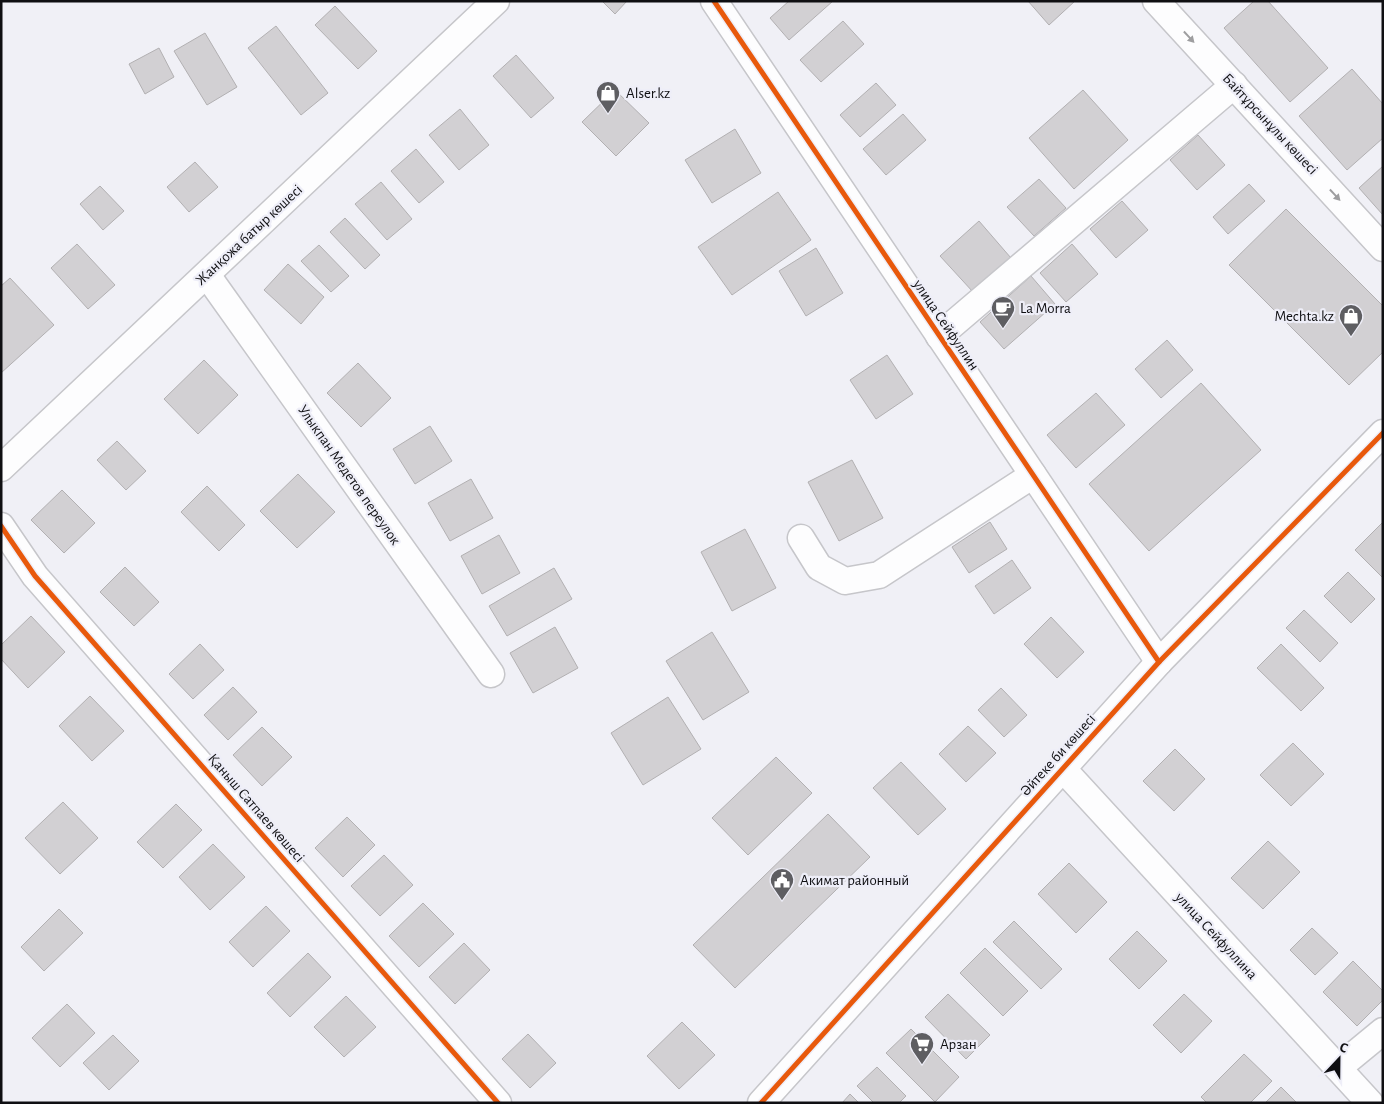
<svg xmlns="http://www.w3.org/2000/svg" width="1384" height="1104" font-family="'Alegreya Sans',sans-serif">
<rect width="100%" height="100%" fill="#f0f0f6"/>
<g fill="#d2d0d3" stroke="#b2b0b2">
<path d="M 602,1 L 627,1 L 615,14 Z"/>
<path d="M 789,1 L 833,1 L 789,40 L 770,18 Z"/>
<path d="M 1028,1 L 1075,1 L 1049,25 Z"/>
<path d="M 1254,1 L 1268,1 L 1328,68 L 1290,102 L 1224,28 Z"/>
<path d="M 335,6 L 377,51 L 358,69 L 315,25 Z"/>
<path d="M 843,21 L 864,44 L 821,82 L 800,60 Z"/>
<path d="M 276,26 L 328,93 L 301,115 L 248,48 Z"/>
<path d="M 205,33 L 237,87 L 207,105 L 174,51 Z"/>
<path d="M 159,48 L 174,77 L 145,94 L 129,64 Z"/>
<path d="M 516,55 L 554,98 L 531,118 L 493,76 Z"/>
<path d="M 1352,69 L 1383,104 L 1383,138 L 1347,170 L 1299,116 Z"/>
<path d="M 876,83 L 896,105 L 860,137 L 840,115 Z"/>
<path d="M 615,90 L 649,123 L 616,156 L 582,122 Z"/>
<path d="M 1083,90 L 1128,140 L 1074,189 L 1029,138 Z"/>
<path d="M 460,109 L 489,145 L 459,170 L 429,135 Z"/>
<path d="M 903,114 L 926,140 L 886,175 L 863,149 Z"/>
<path d="M 735,129 L 761,173 L 712,203 L 685,160 Z"/>
<path d="M 1198,135 L 1225,165 L 1197,190 L 1170,160 Z"/>
<path d="M 416,149 L 444,182 L 419,203 L 391,171 Z"/>
<path d="M 195,162 L 218,187 L 189,212 L 167,187 Z"/>
<path d="M 1383,166 L 1383,215 L 1359,188 Z"/>
<path d="M 1039,179 L 1066,208 L 1034,236 L 1007,207 Z"/>
<path d="M 381,182 L 412,219 L 387,240 L 355,204 Z"/>
<path d="M 1249,184 L 1265,201 L 1228,234 L 1213,217 Z"/>
<path d="M 100,186 L 124,211 L 103,230 L 80,204 Z"/>
<path d="M 778,192 L 811,240 L 732,295 L 698,247 Z"/>
<path d="M 1122,201 L 1148,230 L 1116,258 L 1090,229 Z"/>
<path d="M 1286,209 L 1383,306 L 1383,352 L 1349,385 L 1229,265 Z"/>
<path d="M 345,218 L 380,255 L 365,269 L 330,232 Z"/>
<path d="M 979,221 L 1011,258 L 973,292 L 940,256 Z"/>
<path d="M 77,244 L 115,285 L 88,309 L 51,268 Z"/>
<path d="M 1072,244 L 1098,274 L 1066,302 L 1040,273 Z"/>
<path d="M 319,245 L 349,276 L 331,292 L 301,261 Z"/>
<path d="M 816,248 L 843,293 L 806,316 L 779,271 Z"/>
<path d="M 288,264 L 324,297 L 301,324 L 264,290 Z"/>
<path d="M 1031,276 L 1055,304 L 1004,349 L 980,322 Z"/>
<path d="M 10,278 L 54,325 L 1,373 L 1,286 Z"/>
<path d="M 1167,340 L 1193,370 L 1161,398 L 1135,369 Z"/>
<path d="M 887,355 L 913,394 L 876,419 L 850,380 Z"/>
<path d="M 204,360 L 238,395 L 198,434 L 164,399 Z"/>
<path d="M 358,363 L 391,398 L 361,427 L 327,393 Z"/>
<path d="M 1201,383 L 1261,450 L 1149,551 L 1089,484 Z"/>
<path d="M 1096,393 L 1125,425 L 1076,468 L 1047,435 Z"/>
<path d="M 430,426 L 452,461 L 415,484 L 393,449 Z"/>
<path d="M 117,441 L 146,471 L 126,490 L 97,460 Z"/>
<path d="M 852,460 L 883,518 L 839,541 L 808,482 Z"/>
<path d="M 298,474 L 335,512 L 297,548 L 260,511 Z"/>
<path d="M 471,479 L 493,518 L 450,541 L 428,503 Z"/>
<path d="M 207,486 L 245,525 L 219,551 L 181,512 Z"/>
<path d="M 62,490 L 95,523 L 64,553 L 31,520 Z"/>
<path d="M 990,522 L 1007,549 L 969,573 L 952,547 Z"/>
<path d="M 1383,522 L 1383,578 L 1355,550 Z"/>
<path d="M 745,529 L 776,588 L 732,611 L 701,552 Z"/>
<path d="M 499,535 L 520,573 L 482,594 L 461,556 Z"/>
<path d="M 1012,560 L 1031,588 L 994,614 L 975,586 Z"/>
<path d="M 125,567 L 159,602 L 134,626 L 100,592 Z"/>
<path d="M 554,568 L 572,599 L 507,636 L 489,606 Z"/>
<path d="M 1348,572 L 1375,599 L 1351,623 L 1324,596 Z"/>
<path d="M 1304,610 L 1338,643 L 1320,662 L 1286,628 Z"/>
<path d="M 31,616 L 65,652 L 28,688 L 1,659 L 1,645 Z"/>
<path d="M 1051,617 L 1084,652 L 1057,678 L 1024,644 Z"/>
<path d="M 555,627 L 578,668 L 533,693 L 510,653 Z"/>
<path d="M 712,632 L 749,692 L 703,720 L 666,661 Z"/>
<path d="M 200,644 L 224,670 L 193,699 L 169,674 Z"/>
<path d="M 1281,644 L 1324,688 L 1301,711 L 1257,668 Z"/>
<path d="M 233,687 L 257,712 L 228,740 L 204,715 Z"/>
<path d="M 1001,688 L 1027,715 L 1004,737 L 978,710 Z"/>
<path d="M 90,696 L 124,731 L 92,761 L 59,726 Z"/>
<path d="M 668,697 L 701,749 L 643,785 L 611,733 Z"/>
<path d="M 968,726 L 996,753 L 966,782 L 939,754 Z"/>
<path d="M 262,727 L 292,757 L 262,786 L 233,755 Z"/>
<path d="M 1293,743 L 1324,774 L 1291,806 L 1260,775 Z"/>
<path d="M 1175,749 L 1205,779 L 1174,811 L 1143,781 Z"/>
<path d="M 776,757 L 812,793 L 748,855 L 712,818 Z"/>
<path d="M 901,762 L 946,809 L 918,835 L 873,788 Z"/>
<path d="M 63,802 L 98,838 L 60,874 L 25,838 Z"/>
<path d="M 176,804 L 202,830 L 163,868 L 137,842 Z"/>
<path d="M 828,814 L 870,857 L 735,988 L 693,945 Z"/>
<path d="M 347,817 L 375,845 L 343,877 L 315,848 Z"/>
<path d="M 1268,841 L 1300,872 L 1263,909 L 1231,878 Z"/>
<path d="M 213,844 L 245,877 L 210,910 L 179,877 Z"/>
<path d="M 384,855 L 413,885 L 380,916 L 351,886 Z"/>
<path d="M 1069,863 L 1107,902 L 1076,933 L 1038,894 Z"/>
<path d="M 423,903 L 454,934 L 419,967 L 389,936 Z"/>
<path d="M 266,906 L 290,931 L 253,967 L 229,942 Z"/>
<path d="M 59,909 L 83,933 L 44,971 L 21,947 Z"/>
<path d="M 1014,921 L 1062,969 L 1041,989 L 993,942 Z"/>
<path d="M 1312,928 L 1338,953 L 1315,975 L 1290,950 Z"/>
<path d="M 1137,931 L 1167,961 L 1139,989 L 1109,959 Z"/>
<path d="M 464,943 L 490,970 L 455,1004 L 429,977 Z"/>
<path d="M 985,948 L 1028,991 L 1003,1016 L 960,973 Z"/>
<path d="M 308,953 L 331,977 L 290,1017 L 267,993 Z"/>
<path d="M 1353,961 L 1383,991 L 1383,1000 L 1357,1026 L 1323,992 Z"/>
<path d="M 948,994 L 990,1035 L 966,1059 L 925,1017 Z"/>
<path d="M 1184,994 L 1212,1021 L 1181,1053 L 1153,1025 Z"/>
<path d="M 346,996 L 376,1027 L 344,1057 L 314,1027 Z"/>
<path d="M 67,1004 L 95,1033 L 60,1067 L 32,1038 Z"/>
<path d="M 682,1022 L 715,1055 L 679,1089 L 647,1056 Z"/>
<path d="M 911,1029 L 959,1077 L 935,1102 L 886,1053 Z"/>
<path d="M 528,1034 L 556,1063 L 530,1088 L 502,1059 Z"/>
<path d="M 113,1035 L 139,1061 L 109,1090 L 83,1063 Z"/>
<path d="M 1244,1054 L 1272,1081 L 1250,1103 L 1207,1103 L 1201,1097 Z"/>
<path d="M 877,1067 L 906,1096 L 899,1103 L 874,1103 L 857,1086 Z"/>
<path d="M 1281,1087 L 1297,1103 L 1265,1103 Z"/>
<path d="M 850,1094 L 859,1103 L 842,1103 Z"/>
</g>
<g fill="none" stroke-linecap="round" stroke-linejoin="round">
<g stroke="#c6c6ca" stroke-width="29">
<g id="minor">
<path d="M 714,1 L 1159,662"/>
<path d="M 1156,1 L 1383,248"/>
<path d="M 207,275 L 491,674"/>
<path d="M 939,336 L 1234,85"/>
<path d="M 1,468 L 496,1"/>
<path d="M 1,526 L 35,576 L 498,1103"/>
<path d="M 801,538 L 819,567 L 845,581 L 879,575 L 1033,475"/>
<path d="M 1062,768 L 1370,1103"/>
<path d="M 1338,1068 L 1383,1031"/>
<path d="M 761,1103 L 1159,662 L 1383,433"/>
</g>
</g>
<use href="#minor" stroke="#fdfdfe" stroke-width="26"/>
<g stroke="#eeeef8" stroke-width="8">
<g id="cycleway">
<path d="M 714,1 L 1159,662"/>
<path d="M 1,526 L 35,576 L 498,1103"/>
<path d="M 761,1103 L 1159,662 L 1383,433"/>
</g>
</g>
<use href="#cycleway" stroke="#e8590c" stroke-width="5"/>
</g>
<defs><path id="oneway-solid" d="M-6-.8H1V-3.2L6.5 0L1 3.2V.8H-6Z" transform="scale(1.25)"/></defs>
<g fill="#9e9ea0">
<use href="#oneway-solid" transform="translate(1189 37) rotate(47)"/>
<use href="#oneway-solid" transform="translate(1335 195) rotate(47)"/>
</g>
<defs>
<g id="shop-pin" transform="scale(1.25)"><path d="M0 17L-7.5 6A9.5 9.5 0 1 1 7.5 6Z" fill="#5e5e62" stroke="#eeeef8"/><path d="M-5-2.5h2.3a2.7 3.5 0 0 1 5.4 0H5L5.5 6h-11ZM-1.5-2.5h3a1.5 2.3 0 0 0-3 0Z" fill="#fff"/></g>
<g id="cafe-pin" transform="scale(1.25)"><path d="M0 17L-7.5 6A9.5 9.5 0 1 1 7.5 6Z" fill="#5e5e62" stroke="#eeeef8"/><path d="M-5.5-4.5H6V0H3Q3 3.5 0 3.5H-2.5Q-5.5 3.5-5.5 0ZM3-3.2v2h1.7v-2ZM-6 4.5H4V6H-6Z" fill="#fff"/></g>
<g id="civic-pin" transform="scale(1.25)"><path d="M0 17L-7.5 6A9.5 9.5 0 1 1 7.5 6Z" fill="#5e5e62" stroke="#eeeef8"/><path d="M-.6-6.5H3V-4.5H.6V-3L4-1V1h2V6H-6V1h2V-1L-.6-3ZM-1.2 2.5V6h2.4V2.5Z" fill="#fff"/></g>
<g id="supermarket-pin" transform="scale(1.25)"><path d="M0 17L-7.5 6A9.5 9.5 0 1 1 7.5 6Z" fill="#5e5e62" stroke="#eeeef8"/><path d="M-6-5.5h2.5l.6 2H6L4.5 2H-2.5L-4.4-4H-6ZM-1.5 3.2a1.3 1.3 0 1 0 .1 0ZM3 3.2a1.3 1.3 0 1 0 .1 0Z" fill="#fff"/></g>
</defs>
<g fill-rule="evenodd">
<use href="#shop-pin" x="608" y="93"/>
<use href="#cafe-pin" x="1003" y="308"/>
<use href="#shop-pin" x="1351" y="316"/>
<use href="#civic-pin" x="782" y="880"/>
<use href="#supermarket-pin" x="922" y="1044"/>
</g>
<g text-anchor="middle" dominant-baseline="central" stroke-width="4.5" stroke-linejoin="round" paint-order="stroke">
<g font-size="15" fill="#0f0f12" stroke="#eeeef8" text-anchor="start">
<text x="626" y="93">Alser.kz</text>
<text x="1020" y="308">La Morra</text>
<text x="1334" y="316" text-anchor="end">Mechta.kz</text>
<text x="800" y="880">Акимат районный</text>
<text x="940" y="1044">Арзан</text>
</g>
<g font-size="15" fill="#0f0f12" stroke="#eeeef8">
<text transform="translate(1270 124) rotate(47)">Байтұрсынұлы көшесі</text>
<text transform="translate(249 235) rotate(-43)">Жанқожа батыр көшесі</text>
<text transform="translate(946 325) rotate(56)">улица Сейфуллин</text>
<text transform="translate(349 475) rotate(55)">Улыкпан Медетов переулок</text>
<text transform="translate(1058 755) rotate(-48)">Әйтеке би көшесі</text>
<text transform="translate(256 808) rotate(49)">Қаныш Сатпаев көшесі</text>
<text transform="translate(1216 936) rotate(47)">улица Сейфуллина</text>
</g>
</g>
<rect width="1384" height="1104" fill="none" stroke="#0f0f12" stroke-width="5"/>
<g transform="translate(1339 1059) rotate(22)" stroke="#eeeef8" stroke-width="4" paint-order="stroke">
<path d="M0-4L9 19L0 12L-9 19Z" fill="#0f0f12"/>
<text y="-8" font-size="14" font-weight="bold" text-anchor="middle" fill="#0f0f12">С</text>
</g>
</svg>
